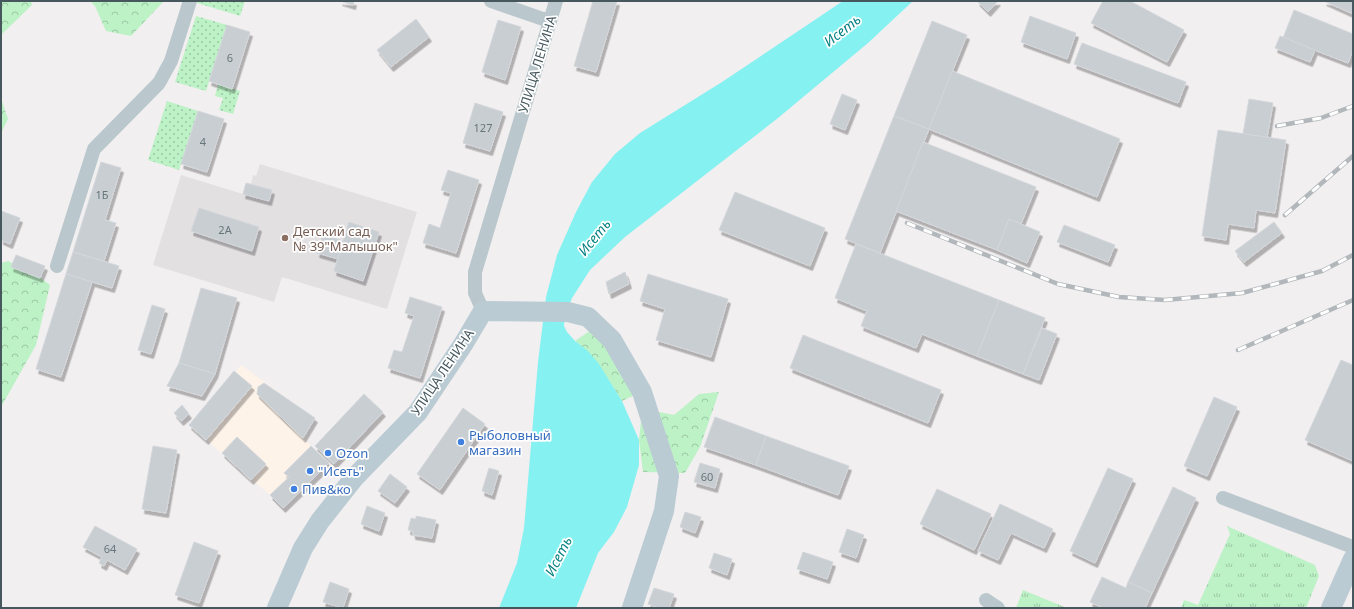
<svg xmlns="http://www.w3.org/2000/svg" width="1354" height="609" font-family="'Noto Sans',sans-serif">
<defs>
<pattern id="grass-tufts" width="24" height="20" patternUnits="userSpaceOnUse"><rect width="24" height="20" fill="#bcf2c6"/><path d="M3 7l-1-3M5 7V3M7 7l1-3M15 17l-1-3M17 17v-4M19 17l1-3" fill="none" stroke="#9bc7a4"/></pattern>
<pattern id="forest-crowns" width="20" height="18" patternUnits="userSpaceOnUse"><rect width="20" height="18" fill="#bcf2c6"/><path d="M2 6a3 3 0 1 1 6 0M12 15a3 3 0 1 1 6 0" fill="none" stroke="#9bc7a4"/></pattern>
<pattern id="garden-dots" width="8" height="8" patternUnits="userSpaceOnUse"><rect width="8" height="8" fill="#bcf2c6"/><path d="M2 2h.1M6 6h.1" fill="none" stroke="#9bc7a4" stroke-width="1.8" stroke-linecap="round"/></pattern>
<filter id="shadow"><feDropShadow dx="2.5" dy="4.5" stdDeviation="0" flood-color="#0004"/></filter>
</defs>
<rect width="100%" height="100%" fill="#f2eff0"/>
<path fill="#fdf3e9" d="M 241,365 L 315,418 L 303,438 L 329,463 L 283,508 L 270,495 L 189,425 Z"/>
<path fill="#e3e0e2" d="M 260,164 L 417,212 L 387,309 L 282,277 L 274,302 L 153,265 L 181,175 L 243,194 L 246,183 L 251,184 L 253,175 L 256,176 Z"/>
<g fill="url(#grass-tufts)">
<path d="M 1227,526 L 1315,565 L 1319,576 L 1306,608 L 1181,608 L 1184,600 L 1198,605 L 1230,534 Z"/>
<path d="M 1023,590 L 1067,608 L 1016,608 Z"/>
</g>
<g fill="url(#forest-crowns)">
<path d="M 1,1 L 31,1 L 32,5 L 1,35 Z"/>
<path d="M 90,1 L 164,1 L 131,36 L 106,31 L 95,6 Z"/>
<path d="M 1,98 L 8,119 L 1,133 Z"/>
<path d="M 8,261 L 38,276 L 50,285 L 36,345 L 1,407 L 1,263 Z"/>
<path d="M 594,328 L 635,395 L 622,401 C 607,377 597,359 575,341 Z"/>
<path d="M 719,392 L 700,447 L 685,473 L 643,472 L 639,440 L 641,421 L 649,410 L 674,415 L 699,394 Z"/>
</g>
<g fill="url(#garden-dots)">
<path d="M 198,1 L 245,1 L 240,16 L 197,3 Z"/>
<path d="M 196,16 L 227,25 L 206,91 L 175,82 Z"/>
<path d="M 218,84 L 240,91 L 233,114 L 219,110 L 223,98 L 215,96 Z"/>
<path d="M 167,101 L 198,111 L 179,170 L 148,160 Z"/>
</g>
<path fill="#86f1f1" d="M 843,1 L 913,1 L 868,43 L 778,118 L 625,237 L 590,270 L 572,298 L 565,316 L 564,326 L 567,332 L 575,341 L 588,351 L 599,364 L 622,401 L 639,440 L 639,465 L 627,507 L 614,532 L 598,553 L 576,608 L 499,608 L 517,563 L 524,528 L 538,362 L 546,297 L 557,255 L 576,212 L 592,182 L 615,154 L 640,133 L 722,82 Z"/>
<g fill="#c9ced2" stroke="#d3d7db" filter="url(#shadow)">
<path d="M 340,1 L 354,1 L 353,5 Z"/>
<path d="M 593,1 L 617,1 L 596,72 L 574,66 Z"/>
<path d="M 977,1 L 998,1 L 988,12 Z"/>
<path d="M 1103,1 L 1130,1 L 1184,30 L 1167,62 L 1091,23 Z"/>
<path d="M 1324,1 L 1353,1 L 1353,14 Z"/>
<path d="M 1294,10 L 1353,34 L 1353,50 L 1348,63 L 1283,38 Z"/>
<path d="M 1030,16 L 1076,33 L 1067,59 L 1021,42 Z"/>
<path d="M 416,19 L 429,37 L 391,67 L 377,50 Z"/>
<path d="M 498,20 L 521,27 L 505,80 L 482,72 Z"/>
<path d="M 932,21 L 967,35 L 929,129 L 894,116 Z"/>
<path d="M 227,25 L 250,32 L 232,89 L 209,81 Z"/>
<path d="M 1280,36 L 1315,50 L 1310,62 L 1275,48 Z"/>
<path d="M 1082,43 L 1186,82 L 1178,103 L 1074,64 Z"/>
<path d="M 952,71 L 1120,139 L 1097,197 L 929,129 Z"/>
<path d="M 842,94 L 857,100 L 845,130 L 830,124 Z"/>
<path d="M 1249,99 L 1273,103 L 1267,138 L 1243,134 Z"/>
<path d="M 475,103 L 503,112 L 490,151 L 463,143 Z"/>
<path d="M 198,111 L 224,119 L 207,172 L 181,164 Z"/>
<path d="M 894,116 L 929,129 L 880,253 L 845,239 Z"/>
<path d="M 1218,130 L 1286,140 L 1275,213 L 1256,210 L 1254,228 L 1228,224 L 1226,240 L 1202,236 Z"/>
<path d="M 923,142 L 1036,187 L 1021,224 L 1009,219 L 997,250 L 896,211 Z"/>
<path d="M 101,162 L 121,168 L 105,220 L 116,223 L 104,261 L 73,252 Z"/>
<path d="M 448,170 L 479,180 L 456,253 L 423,243 L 429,224 L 440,228 L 451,193 L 441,190 Z"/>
<path d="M 246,183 L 272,190 L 269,201 L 243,194 Z"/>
<path d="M 735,192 L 825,228 L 810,266 L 719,230 Z"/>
<path d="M 199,208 L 259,227 L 252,251 L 191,231 Z"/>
<path d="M 1,211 L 20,218 L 10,244 L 1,240 Z"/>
<path d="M 1009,219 L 1040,232 L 1027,263 L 997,250 Z"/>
<path d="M 349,222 L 379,232 L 363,281 L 334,271 Z"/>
<path d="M 1274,222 L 1282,233 L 1244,262 L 1235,251 Z"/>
<path d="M 1064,225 L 1115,245 L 1108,262 L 1057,242 Z"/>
<path d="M 323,234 L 343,241 L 338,259 L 317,253 Z"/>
<path d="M 856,244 L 999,300 L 977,356 L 922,334 L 916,348 L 861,326 L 867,311 L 835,298 Z"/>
<path d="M 73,252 L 119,266 L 112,288 L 66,274 Z"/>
<path d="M 16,255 L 45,266 L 40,278 L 11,267 Z"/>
<path d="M 625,272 L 629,284 L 609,294 L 606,282 Z"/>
<path d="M 66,274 L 92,282 L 61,377 L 36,369 Z"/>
<path d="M 648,274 L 728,299 L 711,357 L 656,340 L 665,309 L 640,301 Z"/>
<path d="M 201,288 L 237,298 L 215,374 L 179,363 Z"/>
<path d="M 410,297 L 442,307 L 420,378 L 388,368 L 394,350 L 402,352 L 414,316 L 405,313 Z"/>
<path d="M 999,300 L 1045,318 L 1023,374 L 977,356 Z"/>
<path d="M 152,305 L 165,309 L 151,354 L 138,350 Z"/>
<path d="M 1042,328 L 1057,334 L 1039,380 L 1023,374 Z"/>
<path d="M 803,335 L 941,390 L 928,423 L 790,368 Z"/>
<path d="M 1341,360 L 1353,365 L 1353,461 L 1305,440 Z"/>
<path d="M 179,363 L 215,374 L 202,396 L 167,386 Z"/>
<path d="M 234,371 L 252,386 L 206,440 L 189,425 Z"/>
<path d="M 264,383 L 315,418 L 303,438 L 257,394 L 258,387 Z"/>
<path d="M 364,394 L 383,412 L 334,464 L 315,446 Z"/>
<path d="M 1214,397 L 1237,407 L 1207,476 L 1184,466 Z"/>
<path d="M 182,405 L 189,414 L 181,421 L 174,413 Z"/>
<path d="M 463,408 L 485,424 L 440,490 L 417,474 Z"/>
<path d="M 715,417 L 766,436 L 756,465 L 704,447 Z"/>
<path d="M 766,436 L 849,466 L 838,495 L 756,465 Z"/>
<path d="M 237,437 L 266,464 L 251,480 L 222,453 Z"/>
<path d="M 153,446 L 177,450 L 166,513 L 142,509 Z"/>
<path d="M 311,446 L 329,463 L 283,508 L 270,495 L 289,477 L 284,473 Z"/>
<path d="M 700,463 L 720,469 L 715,488 L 694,482 Z"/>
<path d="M 489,468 L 499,471 L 492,495 L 482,491 Z"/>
<path d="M 1108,468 L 1133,479 L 1095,563 L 1070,551 Z"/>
<path d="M 390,474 L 407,487 L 395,503 L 378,491 Z"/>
<path d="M 1173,487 L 1196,498 L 1152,593 L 1128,582 Z"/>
<path d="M 937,489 L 991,514 L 974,550 L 920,524 Z"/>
<path d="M 1000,504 L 1053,529 L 1044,548 L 1011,533 L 998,560 L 978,551 Z"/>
<path d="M 367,506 L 385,513 L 379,531 L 361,524 Z"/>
<path d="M 685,512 L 701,517 L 695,533 L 680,527 Z"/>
<path d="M 416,516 L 436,520 L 432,538 L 413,535 L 413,531 L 408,530 L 411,518 L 416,519 Z"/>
<path d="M 95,526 L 137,549 L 125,570 L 107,560 L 104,566 L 99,563 L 102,557 L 83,547 Z"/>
<path d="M 847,529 L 864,535 L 856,558 L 839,552 Z"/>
<path d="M 194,542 L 218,551 L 199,603 L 175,595 Z"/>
<path d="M 803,552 L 833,562 L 827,579 L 797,569 Z"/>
<path d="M 714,553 L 732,559 L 727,575 L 709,568 Z"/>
<path d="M 1102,577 L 1126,588 L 1128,582 L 1152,593 L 1145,608 L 1103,608 L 1090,602 Z"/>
<path d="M 330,582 L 349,589 L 343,608 L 323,602 Z"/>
<path d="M 654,588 L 674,594 L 669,608 L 659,608 L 648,604 Z"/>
</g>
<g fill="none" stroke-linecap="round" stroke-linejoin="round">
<g stroke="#bac8cd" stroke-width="14">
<path d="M 491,1 L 543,19 L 550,20"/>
<path d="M 57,266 L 94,149 L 159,83 L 171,61 L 190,1"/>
<path d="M 483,311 L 475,293 L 475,272 L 556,1"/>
<path d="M 1223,498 L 1353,547"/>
<path d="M 986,600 L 998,608"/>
</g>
<g stroke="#bacbd3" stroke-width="20">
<path d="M 277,608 L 303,548 L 320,521 L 354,478 L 418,412 L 464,343 L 483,311 L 568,312 L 588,317 L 612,340 L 642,392 L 669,476 L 664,511 L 632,608"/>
<path d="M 1331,608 L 1353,559"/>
</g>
<g stroke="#b1b7ba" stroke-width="4.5">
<g id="rail">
<path d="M 1277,126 L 1321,118 L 1353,106"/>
<path d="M 1285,215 L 1353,156"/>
<path d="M 907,223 L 1058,284 L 1119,297 L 1165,300 L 1242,293 L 1322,271 L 1353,255"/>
<path d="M 1238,350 L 1353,300"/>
</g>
</g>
<use href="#rail" stroke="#fff" stroke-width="3" stroke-dasharray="9" stroke-linecap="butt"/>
</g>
<circle fill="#8d6e63" stroke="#fff" stroke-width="1.5" cx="285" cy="238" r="4"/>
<g fill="#3f7fe0" stroke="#fff" stroke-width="1.5">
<circle cx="461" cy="442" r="4"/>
<circle cx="328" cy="453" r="4"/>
<circle cx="310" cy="471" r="4"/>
<circle cx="294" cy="489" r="4"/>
</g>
<g text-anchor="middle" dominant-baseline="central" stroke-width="3.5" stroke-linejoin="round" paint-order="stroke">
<g font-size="11" fill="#67767b">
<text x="230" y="57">6</text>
<text x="483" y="127">127</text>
<text x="203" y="141">4</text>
<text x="102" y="194">1Б</text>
<text x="225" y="229">2А</text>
<text x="707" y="476">60</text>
<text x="110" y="548">64</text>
</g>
<g font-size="13" fill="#46585e" stroke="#fff">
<text transform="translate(537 64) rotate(-73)">УЛИЦА ЛЕНИНА</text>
<text transform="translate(442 372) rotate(-56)">УЛИЦА ЛЕНИНА</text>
</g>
<g font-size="13" fill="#785e54" stroke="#fff" text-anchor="start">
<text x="293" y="231">Детский сад<tspan x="293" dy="15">№ 39"Малышок"</tspan></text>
</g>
<g font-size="13" fill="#366cbe" stroke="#fff" text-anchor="start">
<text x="469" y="435">Рыболовный<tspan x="469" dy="15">магазин</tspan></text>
<text x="336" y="453">Ozon</text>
<text x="318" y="471">"Исеть"</text>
<text x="302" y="489">Пив&amp;ко</text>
</g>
<g font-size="14" font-style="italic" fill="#088283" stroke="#fff">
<text transform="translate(842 30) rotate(-38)">Исеть</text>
<text transform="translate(594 237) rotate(-51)">Исеть</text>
<text transform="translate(558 556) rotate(-63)">Исеть</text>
</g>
</g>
<rect width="1354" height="609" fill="none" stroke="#46585e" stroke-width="4"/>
</svg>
